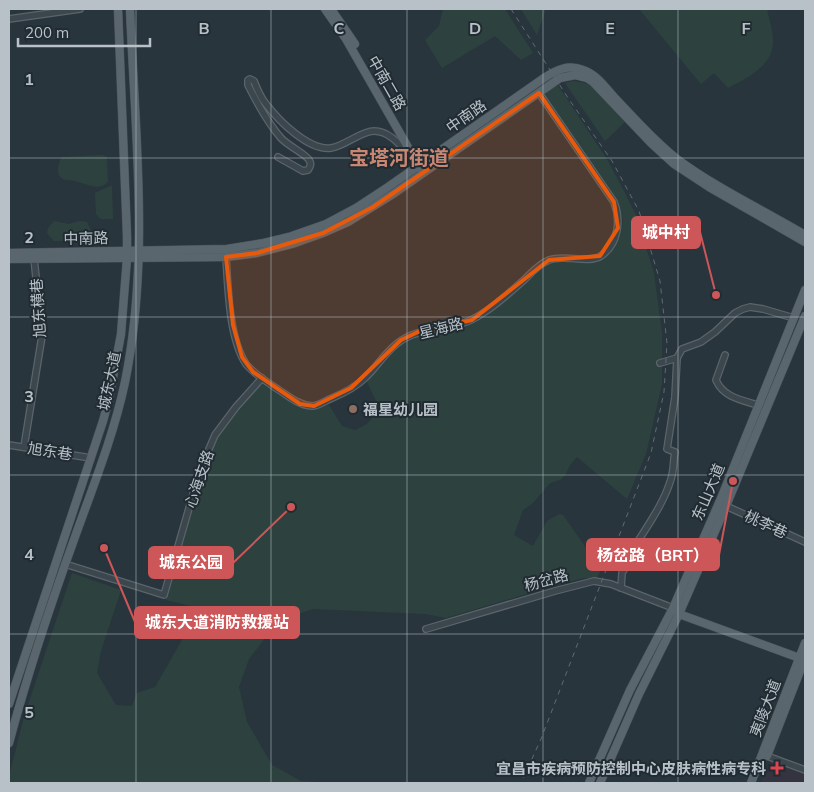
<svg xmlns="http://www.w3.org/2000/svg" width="814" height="792" font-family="Mulish,'Noto Sans SC',sans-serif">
<rect width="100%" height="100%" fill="#28353d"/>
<path fill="#33343f" d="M 770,761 L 805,774 L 805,783 L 761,783 Z"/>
<g fill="#2d423e">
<path d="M 443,9 L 505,9 L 533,53 L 521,60 L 495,36 L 442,68 L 425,40 L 439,26 Z"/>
<path d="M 521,9 L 546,9 L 537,35 Z"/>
<path d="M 639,9 L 767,9 C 769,19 773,30 773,40 C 774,65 748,78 728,88 L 714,73 L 701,84 Z"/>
<path d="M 573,81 L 585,83 L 591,86 L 625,122 L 605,141 L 565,83 Z"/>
<path d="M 557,84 L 608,161 L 625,193 L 636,215 L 654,273 L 662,333 L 662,384 L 646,454 L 627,499 L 577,457 L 570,465 L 565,476 L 560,480 L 550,483 L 533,503 L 523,510 L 514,535 L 533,546 L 547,521 L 559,514 L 563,515 L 601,569 L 597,578 L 584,578 L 553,586 L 446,618 L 426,614 L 313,609 L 279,620 L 249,659 L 239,687 L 247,722 L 272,765 L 301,781 L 335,783 L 9,783 L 9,777 L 24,717 L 72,573 L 121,590 L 101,651 L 97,673 L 116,705 L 132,706 L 137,693 L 155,687 L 186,633 L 194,618 L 191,606 L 166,600 L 195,503 L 217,438 L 238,409 L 262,384 L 298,407 L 311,410 L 329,405 L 342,426 L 355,430 L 367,424 L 376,413 L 376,401 L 367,382 L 399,347 L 409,341 L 422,334 L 459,330 L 484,318 L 548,264 L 557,262 L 595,263 C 610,254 626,234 622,216 C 618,199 604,184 594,170 C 577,145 559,120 542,95 Z"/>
<path d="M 103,155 L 107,157 L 108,181 C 101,192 86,184 75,181 C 72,180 66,181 63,179 C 55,174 58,163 62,157 Z"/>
<path d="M 110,186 L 112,186 L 113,219 L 101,219 L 96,214 L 95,193 Z"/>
<path d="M 54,221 L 69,224 L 79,221 L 87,222 L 91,230 L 89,241 L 54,241 L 47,233 L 48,228 Z"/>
</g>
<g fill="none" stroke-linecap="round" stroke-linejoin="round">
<g stroke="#5a646b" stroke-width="8">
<g id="minor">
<path d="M 9,19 L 80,9"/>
<path d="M 278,157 L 303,171 L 308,170 C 310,167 312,164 309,160 C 306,154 288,146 281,138 C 268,123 257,103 248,85 L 248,80 L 250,79 L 254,81 C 257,89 261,98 266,104 C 279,121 309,151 331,148 C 345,146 361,131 374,131 C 390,131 401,146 411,157"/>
<path d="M 226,257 C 228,287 229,339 246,364 C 255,375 267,382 279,390 C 289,397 299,405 312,406 C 318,406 325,401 330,399 C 342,394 356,387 365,378 C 378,366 387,349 402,340 C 424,326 449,331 471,320 C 491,310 508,294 525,279 C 532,272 539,264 549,260 C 564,254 588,264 601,256 C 619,243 621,220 614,202 L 539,93"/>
<path d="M 725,355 L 716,380 C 723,397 741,400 758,405"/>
<path d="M 660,363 L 677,358"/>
<path d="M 9,445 L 91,458"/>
<path d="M 24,447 L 42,336 L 34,258"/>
<path d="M 726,506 L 805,542"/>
<path d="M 65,564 L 164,595 L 200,470 L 215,435 L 236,407 L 262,378"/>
<path d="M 621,588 L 622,573 L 637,548 L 635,546 C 648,525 664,503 671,479 C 674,470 673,462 675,452 L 667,449 L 675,397 L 677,358 L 682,349 L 701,342 L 715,332 L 735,313 L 743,309 L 750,307 L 763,309 L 794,318"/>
<path d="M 426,629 L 555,591 L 594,581 L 611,584 L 673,608"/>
<path d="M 767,756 L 805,770"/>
</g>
</g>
<g stroke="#485259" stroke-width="9">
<g id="major">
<path d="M 325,9 L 346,39 L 421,170"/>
<path d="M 331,9 L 355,44"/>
<path d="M 9,253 L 227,249 L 264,243 L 289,237 L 326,224 L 356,208 L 388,187 L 544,78 C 556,70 568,64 583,70 C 596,74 605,87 614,97 C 634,118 654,141 677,159 C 716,188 763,210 805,235"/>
<path d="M 9,259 L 226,257 L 257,253 L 292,244 L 323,233 L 348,222 L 393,194 L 560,78 L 575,75 L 587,78 L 593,82 L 651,143 L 674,164 L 709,187 L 805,242"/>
<path d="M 676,611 L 679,614 L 805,660"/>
<path d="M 9,704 L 103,421 L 109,399 L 121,334 L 127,258 L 127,236 L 118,9"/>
<path d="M 9,743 C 28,672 51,603 76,534 C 94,484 114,434 125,382 C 150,260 135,132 130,9"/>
<path d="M 767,756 L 805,658"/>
<path d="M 589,783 L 630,690 L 673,608 L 722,496 L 805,290"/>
<path d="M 600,783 L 639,694 L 679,614 L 726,506 L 805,316"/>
<path d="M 751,783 L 805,643"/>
</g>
</g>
<use href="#minor" stroke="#3c464d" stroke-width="5.5"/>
<use href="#major" stroke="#5a666d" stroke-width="8"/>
<path stroke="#5f6b73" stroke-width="1" stroke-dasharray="5 5" stroke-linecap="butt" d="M 511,9 L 568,98 L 612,161 L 639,211 L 660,281 L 667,343 L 664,392 L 651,453 L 541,739 L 521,783"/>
</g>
<path fill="#e8590c" fill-opacity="0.2" stroke="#e8590c" stroke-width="4" stroke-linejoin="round" d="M 539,93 L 614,202 L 618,228 L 600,256 L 549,260 L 472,320 L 418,332 L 401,340 L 351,388 L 314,406 L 300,404 L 253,372 L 242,357 L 233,325 L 226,257 L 257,253 L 323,233 L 373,207 Z"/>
<path fill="none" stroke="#b8c1c8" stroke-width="1" stroke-opacity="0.55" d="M 136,9 L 136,783M 271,9 L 271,783M 407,9 L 407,783M 543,9 L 543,783M 678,9 L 678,783M 9,158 L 805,158M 9,317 L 805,317M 9,475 L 805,475M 9,634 L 805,634"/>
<circle fill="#8d6e63" stroke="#212b32" stroke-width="2" cx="353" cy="409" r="5"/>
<path fill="#e0444e" stroke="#212b32" stroke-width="2" d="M774.5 760.5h5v5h5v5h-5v5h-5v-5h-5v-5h5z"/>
<g text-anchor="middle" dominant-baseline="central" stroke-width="4" stroke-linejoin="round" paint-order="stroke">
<g font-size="15" fill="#b8c1c8" stroke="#212b32">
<text transform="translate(387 83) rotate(60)">中南二路</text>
<text transform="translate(466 116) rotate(-35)">中南路</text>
<text transform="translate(86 238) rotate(-1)">中南路</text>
<text transform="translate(38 308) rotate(-94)">旭东横巷</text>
<text transform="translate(441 328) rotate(-14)">星海路</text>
<text transform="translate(109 381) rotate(-78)">城东大道</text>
<text transform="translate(50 451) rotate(9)">旭东巷</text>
<text transform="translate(199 479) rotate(-71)">心海支路</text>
<text transform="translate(708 492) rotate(-67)">东山大道</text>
<text transform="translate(766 524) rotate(25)">桃李巷</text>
<text transform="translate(546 580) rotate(-15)">杨岔路</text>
<text transform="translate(765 708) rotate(-69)">夷陵大道</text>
</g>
<g font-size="15" font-weight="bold" fill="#b8c1c8" stroke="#212b32" text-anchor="start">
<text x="363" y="409">福星幼儿园</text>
<text x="766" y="768" text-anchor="end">宜昌市疾病预防控制中心皮肤病性病专科</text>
</g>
<g font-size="20" font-weight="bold" fill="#c88773" stroke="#212b32">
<text x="399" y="157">宝塔河街道</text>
</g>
</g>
<g font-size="16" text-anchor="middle" font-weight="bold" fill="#b8c1c8" stroke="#212b32" stroke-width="4" stroke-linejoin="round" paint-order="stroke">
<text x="204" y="34">B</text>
<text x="339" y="34">C</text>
<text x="475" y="34">D</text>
<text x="610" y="34">E</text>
<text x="746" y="34">F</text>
<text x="29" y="85">1</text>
<text x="29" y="243">2</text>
<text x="29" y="402">3</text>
<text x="29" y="560">4</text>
<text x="29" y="718">5</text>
</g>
<path fill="none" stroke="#cd5658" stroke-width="2" d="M716 295L700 232M733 481L719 555M291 507L233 563M104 548L135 622"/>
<g fill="#cd5658" stroke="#212b32" stroke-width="2">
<circle cx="716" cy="295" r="5"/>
<circle cx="733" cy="481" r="5"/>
<circle cx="291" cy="507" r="5"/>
<circle cx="104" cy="548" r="5"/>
</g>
<g fill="#cd5658" stroke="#cd5658" stroke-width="2">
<rect x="632" y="217" width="68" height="31" rx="5"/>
<rect x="587" y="539" width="132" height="31" rx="5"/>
<rect x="149" y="547" width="84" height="31" rx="5"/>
<rect x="135" y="607" width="164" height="31" rx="5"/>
</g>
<g font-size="16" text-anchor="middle" font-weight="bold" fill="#fff">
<text x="666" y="238">城中村</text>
<text x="653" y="561">杨岔路（BRT）</text>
<text x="191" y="568">城东公园</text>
<text x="217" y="628">城东大道消防救援站</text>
</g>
<rect width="814" height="792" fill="none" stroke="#b8c1c8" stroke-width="20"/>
<path d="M18 38v8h132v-8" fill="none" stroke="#b8c1c8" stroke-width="2.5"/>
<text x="25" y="38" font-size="15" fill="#b8c1c8" stroke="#212b32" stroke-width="4" paint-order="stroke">200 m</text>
</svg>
